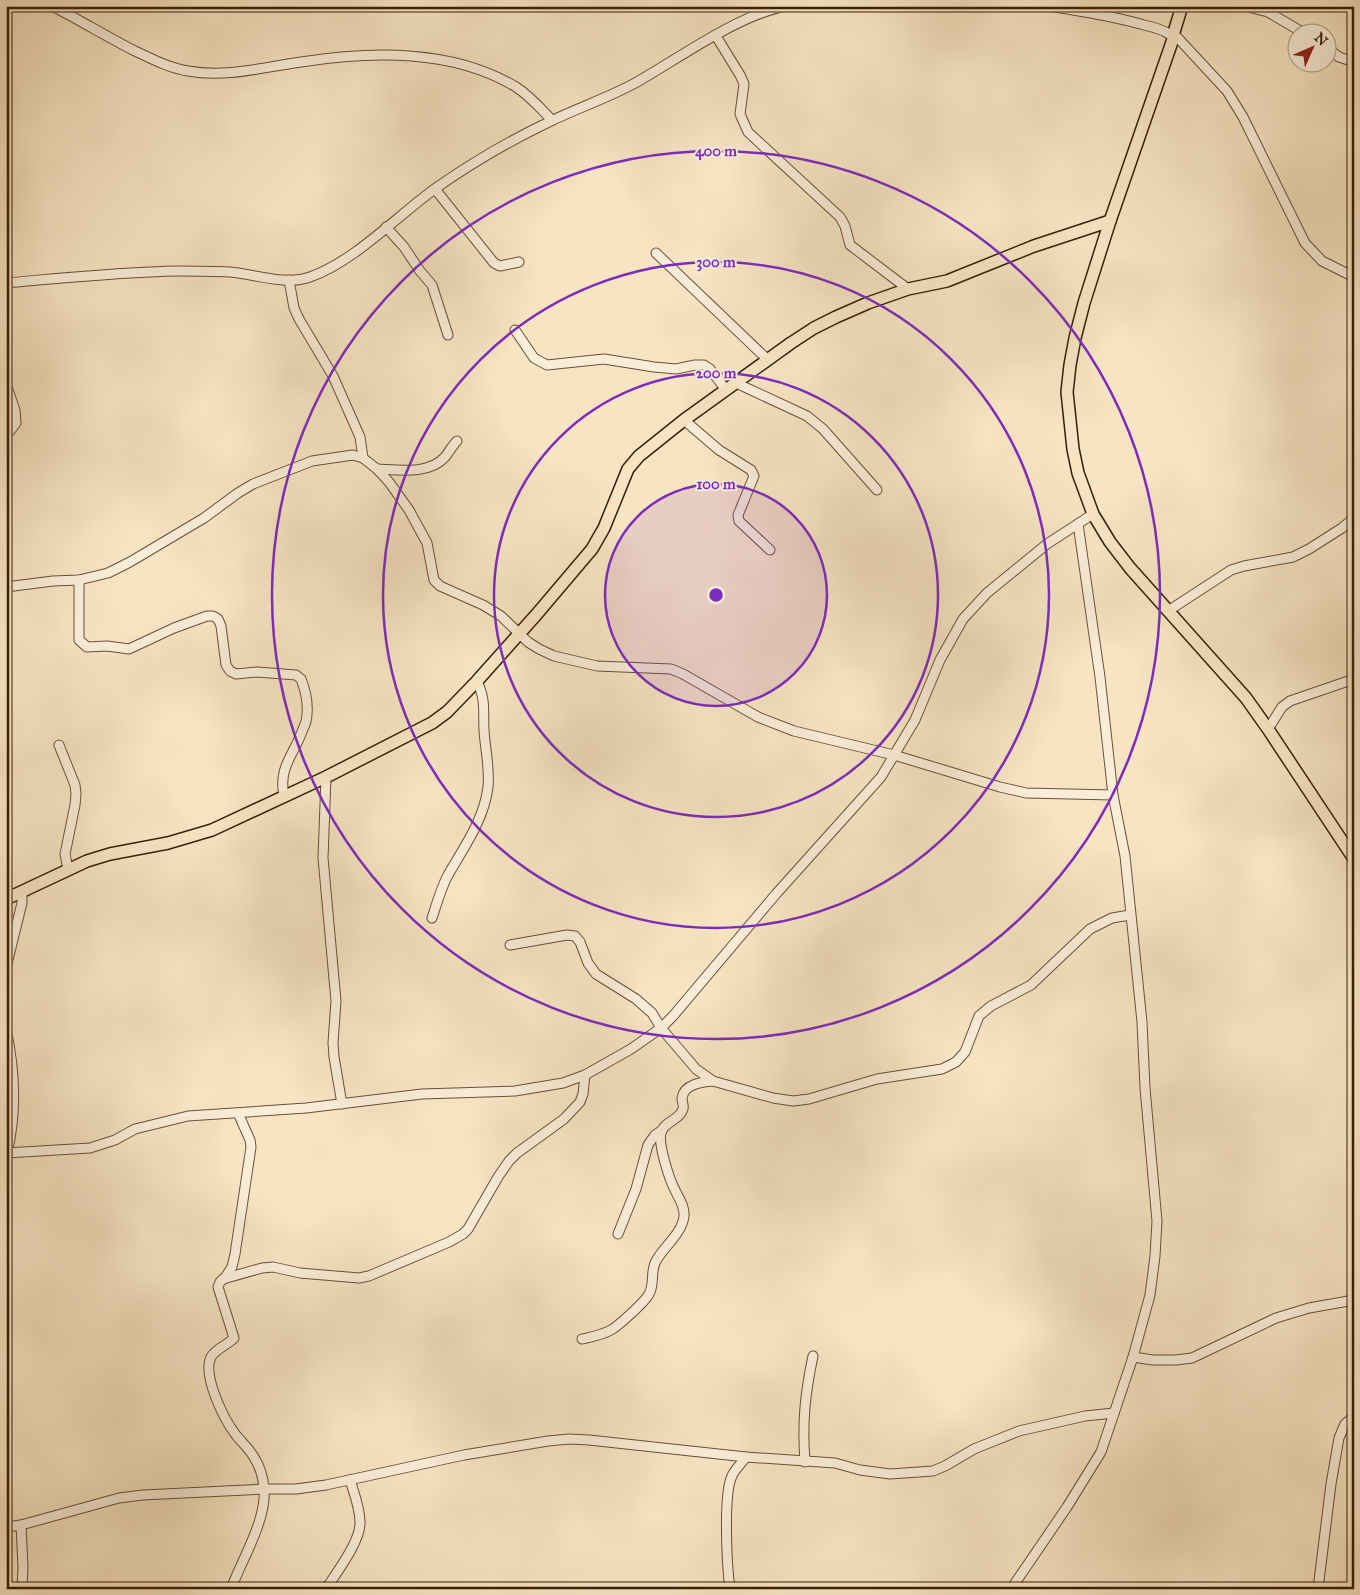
<svg xmlns="http://www.w3.org/2000/svg" width="1360" height="1595" font-family="'IM FELL Great Primer',serif">
<rect width="100%" height="100%" fill="#f7e4c3"/>
<filter id="stains"><feTurbulence type="fractalNoise" baseFrequency=".004" numOctaves="4"/><feColorMatrix values="0 0 0 0 .2 0 0 0 0 .09 0 0 0 0 .02 0 0 0 .5 -.17"/></filter>
<radialGradient id="worn" r=".72"><stop offset=".6" stop-color="#630" stop-opacity="0"/><stop offset="1" stop-color="#630" stop-opacity=".3"/></radialGradient>
<g fill="none" stroke-linecap="round" stroke-linejoin="round">
<g stroke="#685037" stroke-width="11">
<g id="minor">
<path d="M 52,6 C 80,20 107,37 135,51 C 152,59 169,68 188,71 C 226,78 264,67 301,62 C 372,51 453,49 516,87 C 530,96 541,109 552,120"/>
<path d="M 1048,6 C 1081,11 1113,16 1144,25 C 1153,27 1162,29 1169,34"/>
<path d="M 1244,6 L 1268,12 L 1302,32"/>
<path d="M 716,36 L 740,75 L 744,84 L 740,114 L 748,132 L 840,217 L 845,226 L 850,245 L 908,289"/>
<path d="M 1177,37 L 1227,91 L 1243,117 L 1305,243 L 1322,261 L 1354,277"/>
<path d="M 1328,49 L 1339,57 L 1354,62"/>
<path d="M 435,189 L 494,263 L 500,266 L 519,262"/>
<path d="M 386,227 L 404,247 L 420,271 L 432,285 L 448,335"/>
<path d="M 656,253 L 768,360"/>
<path d="M 289,280 L 294,308 L 299,319 L 333,376 L 360,437 L 363,458"/>
<path d="M 6,283 C 63,278 121,272 178,271 C 195,271 212,271 230,272 C 255,274 285,286 310,277 C 355,261 397,216 436,188 C 473,162 511,140 551,121 C 580,107 610,97 637,82 C 681,57 738,15 786,6"/>
<path d="M 515,330 L 534,358 L 547,365 L 604,359 L 654,367 L 676,369 L 695,365 L 704,365 L 710,369 L 726,390"/>
<path d="M 736,383 L 807,416 L 823,429 L 877,490"/>
<path d="M 6,384 L 15,410 L 16,423 L 10,431 L 6,433"/>
<path d="M 684,420 L 719,450 L 751,470 L 754,476 L 738,515 L 739,521 L 770,550"/>
<path d="M 377,469 C 398,470 429,475 445,457 C 449,452 452,446 457,441"/>
<path d="M 79,580 L 79,640 L 87,647 L 107,646 L 129,649 L 174,628 L 207,616 L 213,616 L 218,619 L 221,626 L 226,665 L 230,671 L 236,674 L 257,672 L 296,675 L 301,679 C 305,689 308,703 307,714 C 307,719 305,725 303,729 C 294,755 278,767 284,796"/>
<path d="M 6,587 L 53,581 L 79,580 L 108,573 L 130,562 L 204,518 L 238,493 L 253,484 L 312,461 L 353,455 L 363,458 L 377,469 L 389,482 L 409,510 L 427,543 L 434,580 L 440,586 L 483,605 L 501,616 L 528,642 L 539,649 L 554,656 L 597,666 L 671,669 L 683,674 L 758,717 L 794,731 L 894,755 L 1000,787 L 1026,793 L 1113,795"/>
<path d="M 1168,611 L 1231,570 L 1244,566 L 1293,557 L 1309,549 L 1342,528 L 1354,518"/>
<path d="M 1268,729 L 1282,707 L 1290,701 L 1354,679"/>
<path d="M 59,745 L 75,785 L 76,794 L 75,805 L 65,854 L 68,869"/>
<path d="M 326,777 L 323,858 L 336,1001 L 333,1043 L 334,1057 L 342,1104"/>
<path d="M 432,918 C 437,903 441,888 448,875 C 464,847 484,820 488,787 C 490,768 485,749 484,730 C 483,709 486,701 477,681"/>
<path d="M 510,945 L 567,935 L 575,936 L 580,942 L 588,963 L 596,974 L 636,999 L 652,1013 L 661,1028 L 696,1069 L 713,1081 L 773,1098 L 793,1101 L 809,1099 L 877,1079 L 942,1069 L 956,1062 L 965,1052 L 979,1016 L 991,1006 L 1031,985 L 1090,929 L 1112,918 L 1130,915"/>
<path d="M 6,968 L 22,903 L 22,891"/>
<path d="M 6,1029 C 15,1070 17,1112 7,1153"/>
<path d="M 6,1153 L 90,1148 L 115,1140 L 135,1129 L 188,1116 L 306,1108 L 422,1094 L 515,1091 L 563,1083 L 585,1075 L 631,1049 L 661,1028 L 673,1016 L 776,894 L 881,777 L 915,720 L 940,660 L 963,619 L 987,593 L 1047,544 L 1093,514"/>
<path d="M 618,1234 L 636,1189 L 648,1145 L 655,1135 L 661,1131"/>
<path d="M 224,1279 L 232,1267 L 235,1254 L 251,1147 L 250,1140 L 238,1113"/>
<path d="M 582,1339 C 591,1337 602,1335 611,1330 C 618,1326 645,1302 649,1294 C 655,1284 650,1271 656,1261 C 664,1246 682,1234 684,1216 C 685,1206 678,1197 674,1188 C 669,1178 658,1144 661,1133 C 664,1121 679,1121 683,1109 C 684,1106 682,1102 682,1098 C 684,1084 702,1082 713,1081"/>
<path d="M 1133,1357 L 1153,1360 L 1176,1360 L 1192,1358 L 1276,1318 L 1309,1308 L 1354,1300"/>
<path d="M 805,1462 C 802,1423 805,1394 813,1356"/>
<path d="M 21,1525 L 23,1567 L 22,1589"/>
<path d="M 6,1527 L 21,1525 L 119,1498 L 143,1495 L 264,1489 L 296,1489 L 326,1485 L 464,1455 L 548,1441 L 569,1439 L 589,1440 L 746,1457 L 835,1463 L 860,1470 L 890,1474 L 933,1471 L 945,1466 L 974,1449 L 1019,1431 L 1085,1416 L 1114,1413"/>
<path d="M 231,1589 C 242,1559 267,1520 264,1488 C 263,1478 260,1467 255,1459 C 250,1449 242,1443 236,1435 C 224,1420 202,1375 211,1357 C 216,1348 228,1345 234,1338 L 218,1287 L 220,1282 L 223,1279 L 262,1268 L 273,1267 L 300,1273 L 359,1278 L 369,1276 L 449,1242 L 463,1234 L 468,1229 L 498,1177 L 509,1161 L 517,1153 L 564,1119 L 580,1102 L 583,1094 L 585,1075"/>
<path d="M 326,1589 C 336,1573 361,1541 360,1522 C 360,1508 354,1493 350,1480"/>
<path d="M 730,1589 C 727,1567 723,1494 732,1476 C 735,1469 742,1463 746,1457"/>
<path d="M 1011,1589 L 1067,1507 L 1101,1452 L 1133,1357 L 1150,1295 L 1155,1256 L 1157,1221 L 1145,1088 L 1142,1022 L 1125,856 L 1113,795 L 1100,677 L 1078,524"/>
<path d="M 1318,1589 L 1331,1484 L 1339,1438 L 1345,1424 L 1354,1416"/>
</g>
</g>
<g stroke="#391f08" stroke-width="14">
<g id="major">
<path d="M 1174,32 L 1182,6"/>
<path d="M 1173,39 L 1110,221 L 1084,303 L 1075,338 L 1070,365 L 1067,392 L 1073,449 L 1078,473 L 1093,514 L 1110,542 L 1130,568 L 1246,698 L 1268,729 L 1354,859"/>
<path d="M 6,899 L 87,861 L 110,854 L 168,843 L 212,830 L 326,777 L 432,723 L 447,712 L 477,681 L 536,615 L 592,549 L 604,528 L 628,469 L 639,456 L 684,420 L 791,343 L 814,328 L 836,317 L 868,303 L 908,289 L 947,281 L 1034,246 L 1110,221"/>
</g>
</g>
<use href="#minor" stroke="#faedd8" stroke-width="9"/>
<use href="#major" stroke="#f7e4c3" stroke-width="11"/>
</g>
<circle cx="716" cy="595" r="111" fill="#7b2cbf" fill-opacity=".12"/>
<g fill="none" stroke="#7b2cbf" stroke-width="2.5">
<circle cx="716" cy="595" r="111"/>
<circle cx="716" cy="595" r="222"/>
<circle cx="716" cy="595" r="333"/>
<circle cx="716" cy="595" r="444"/>
</g>
<circle cx="716" cy="595" r="8" fill="#7b2cbf" stroke="#faedd8" stroke-width="2.5"/>
<g font-size="15" text-anchor="middle" font-weight="bold" fill="#7b2cbf" stroke="#faedd8" stroke-width="4" stroke-linejoin="round" paint-order="stroke">
<text x="716" y="156">400 m</text>
<text x="716" y="267">300 m</text>
<text x="716" y="378">200 m</text>
<text x="716" y="489">100 m</text>
</g>
<rect width="1360" height="1595" fill="none" stroke="#f7e4c3" stroke-width="25"/>
<rect x="8" y="8" width="1345" height="1580" fill="none" stroke="#391f08" stroke-width="2.5"/>
<rect x="12" y="12" width="1335" height="1570" fill="none" stroke="#391f08"/>
<g transform="translate(1312 48) rotate(45)"><circle r="24" fill="#faedd8" stroke="#ad9b85"/>
<path d="M0-4L9 19L0 12L-9 19Z" fill="#8f2418"/>
<text y="-8" font-size="14" font-weight="bold" text-anchor="middle" fill="#391f08">N</text>
</g>
<rect width="100%" height="100%" filter="url(#stains)"/>
<rect width="100%" height="100%" fill="url(#worn)"/>
</svg>
